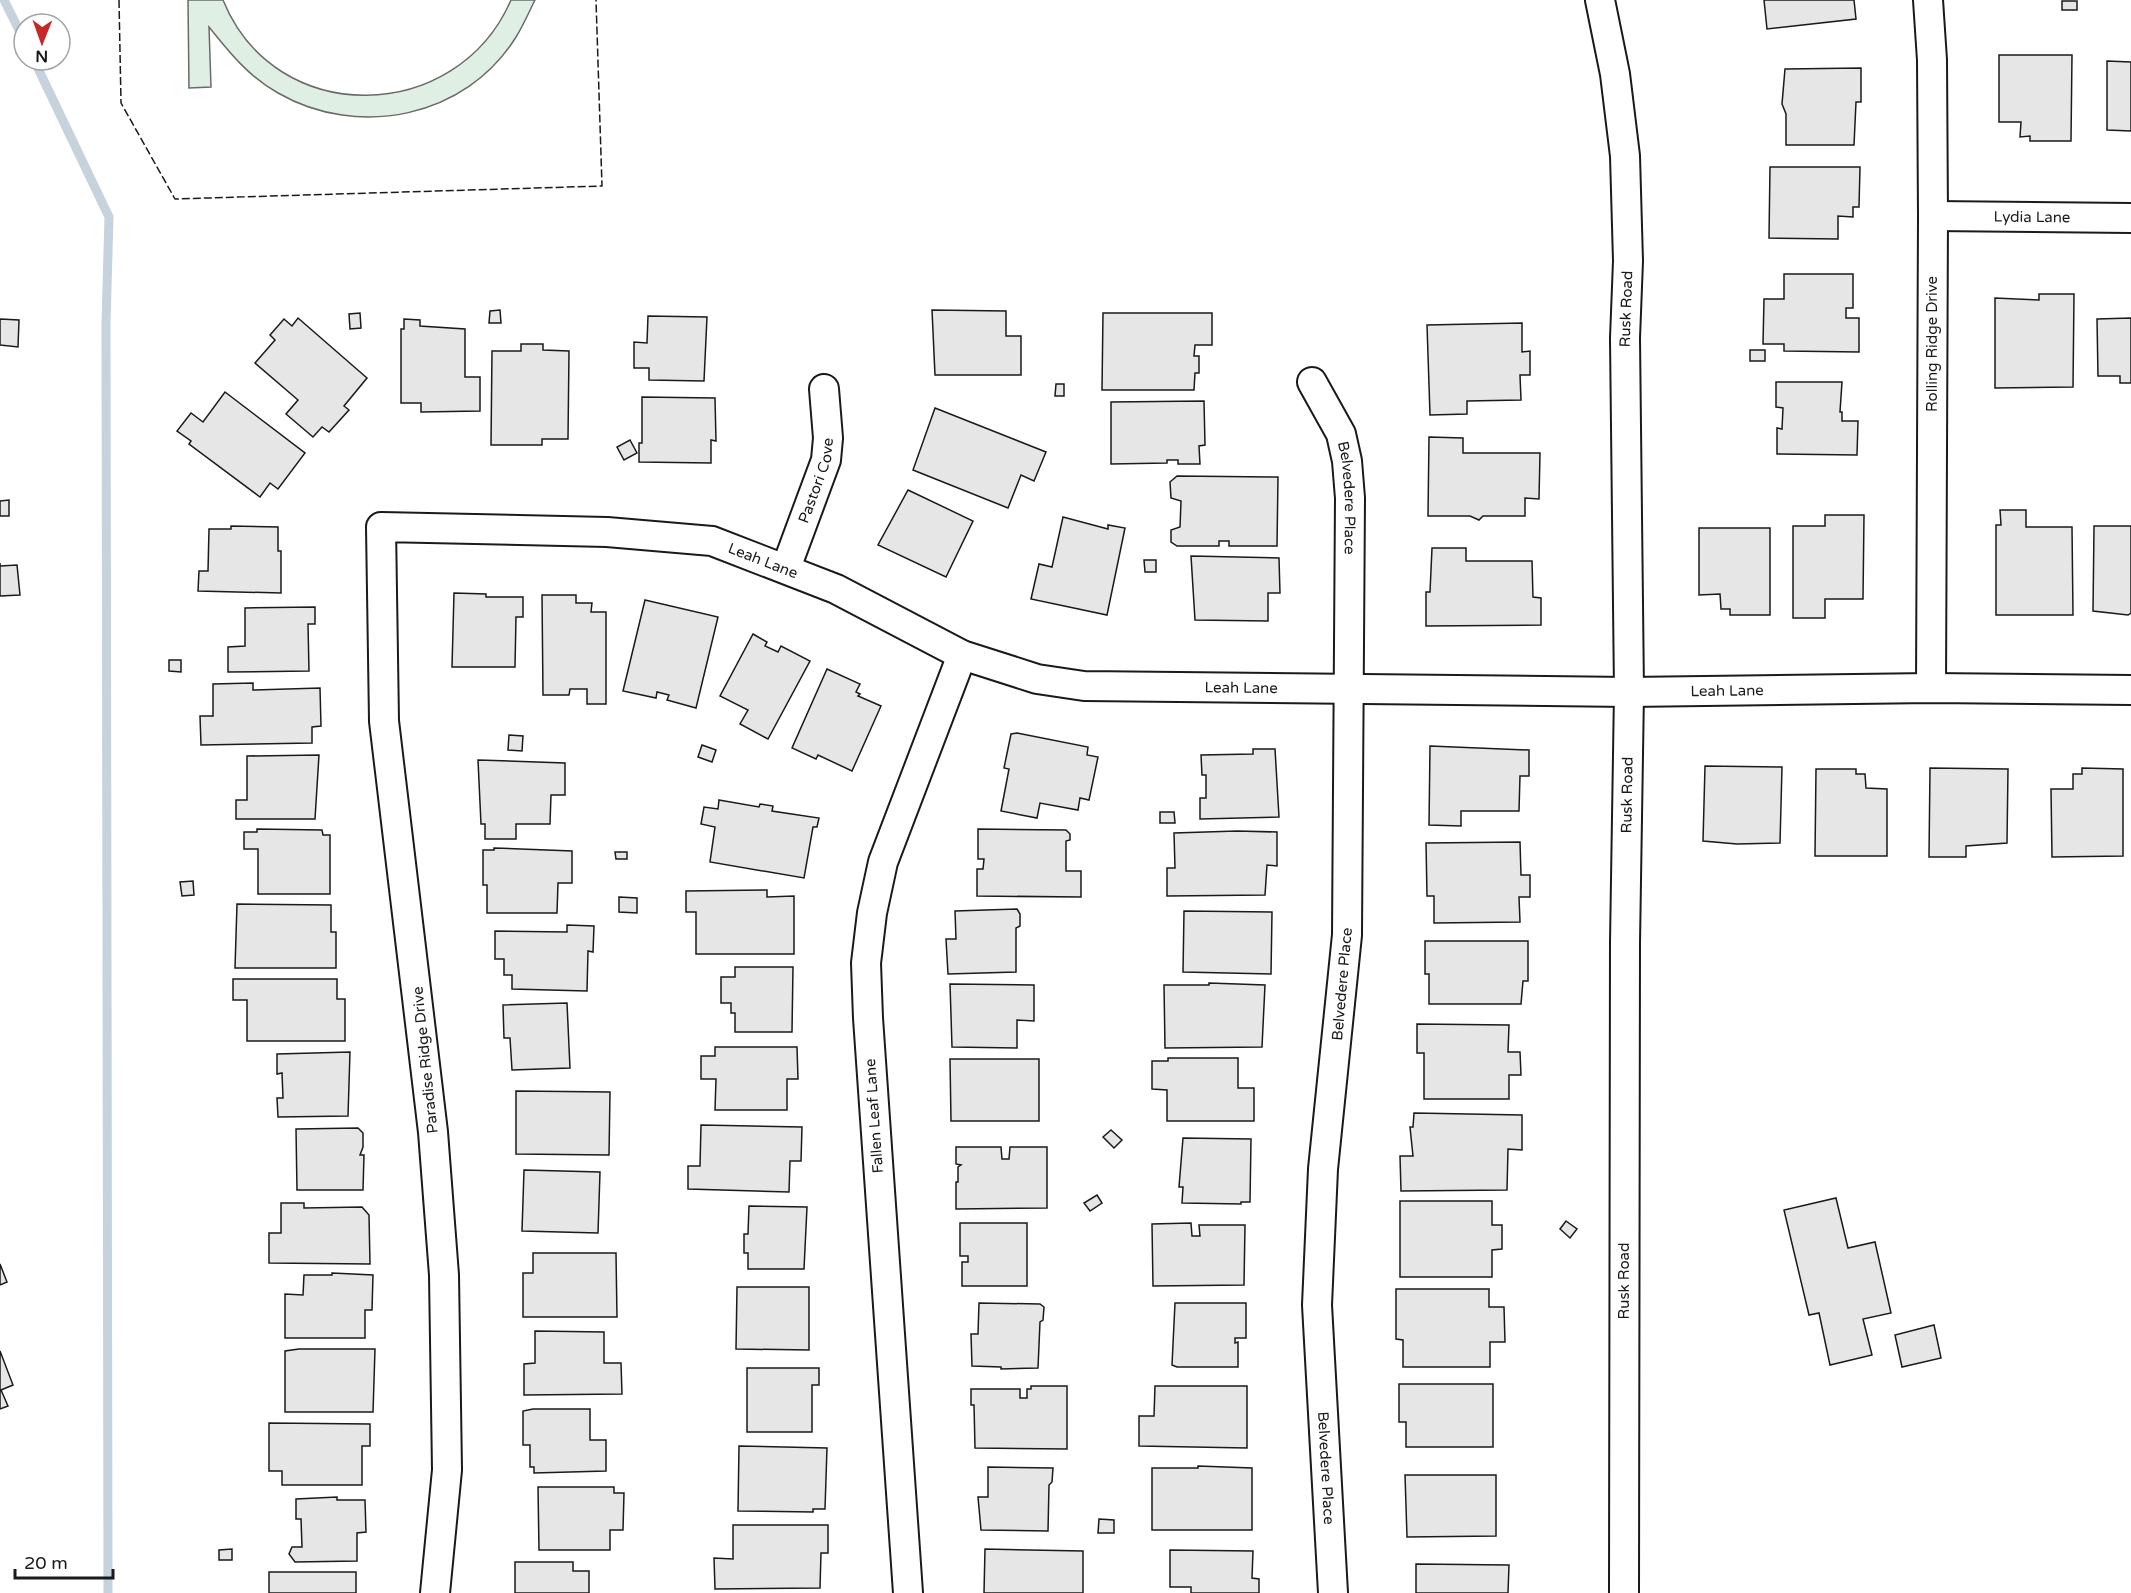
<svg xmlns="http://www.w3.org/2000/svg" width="2131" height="1593" font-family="'Varela Round',sans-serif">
<rect width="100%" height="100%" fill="#fff"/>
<path fill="#e0efe3" stroke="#6a6a6a" stroke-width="1.5" d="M 188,0 L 223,0 C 275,129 457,125 511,0 L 535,0 C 529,12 523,26 516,37 C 466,118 358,139 278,93 C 249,77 229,52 209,27 L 211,87 L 189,88 Z"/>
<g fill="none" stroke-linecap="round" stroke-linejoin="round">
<g stroke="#c6d2dc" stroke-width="9">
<path d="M 4,0 L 24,40"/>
<path d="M 34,60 L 109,217 L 106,323 L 108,1593"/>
</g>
</g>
<g fill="#e6e6e6" stroke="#1a1a1a" stroke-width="1.5">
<path d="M 1764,0 L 1854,0 L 1856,19 L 1767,29 Z"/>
<rect x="2062" y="1" width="15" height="9"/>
<path d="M 1999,55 L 2072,55 L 2071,141 L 2030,141 L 2030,136 L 2020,137 L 2021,122 L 1999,122 Z"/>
<path d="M 2107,61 L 2131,62 L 2131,131 L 2107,130 Z"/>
<path d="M 1861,68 L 1861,102 L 1856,102 L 1854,145 L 1786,145 L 1786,114 L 1782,104 L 1785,69 Z"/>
<path d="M 1770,167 L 1860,167 L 1859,207 L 1853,207 L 1853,217 L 1838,216 L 1838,239 L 1769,238 Z"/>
<path d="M 1784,274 L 1853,274 L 1853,308 L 1846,308 L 1846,318 L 1859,318 L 1859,352 L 1784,351 L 1784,344 L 1763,344 L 1764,299 L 1784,299 Z"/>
<path d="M 2039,294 L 2074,294 L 2073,387 L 1995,388 L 1995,298 L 2039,300 Z"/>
<path d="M 500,310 L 501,323 L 489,323 L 490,311 Z"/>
<path d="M 932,310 L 1006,311 L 1006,336 L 1021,336 L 1021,375 L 935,375 Z"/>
<path d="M 360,313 L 361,328 L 350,329 L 349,314 Z"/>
<path d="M 1103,313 L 1212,313 L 1212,345 L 1195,345 L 1194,356 L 1199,356 L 1199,373 L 1195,373 L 1194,390 L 1102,390 Z"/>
<path d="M 648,316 L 707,317 L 704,381 L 649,380 L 649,368 L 634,368 L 634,342 L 647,343 Z"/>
<path d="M 298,318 L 367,378 L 344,406 L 349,410 L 329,432 L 322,427 L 313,437 L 286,414 L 298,400 L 255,363 L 275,340 L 270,335 L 284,319 L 292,326 Z"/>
<path d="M 2131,318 L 2131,383 L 2120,383 L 2120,376 L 2098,376 L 2097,319 Z"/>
<path d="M 0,319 L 19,320 L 18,347 L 0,345 Z"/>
<path d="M 404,319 L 420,320 L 420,326 L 465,329 L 465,377 L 480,377 L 480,411 L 421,412 L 421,403 L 401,403 L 401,329 L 404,329 Z"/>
<path d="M 1522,323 L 1522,352 L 1530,351 L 1530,375 L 1520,375 L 1521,400 L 1467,401 L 1467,414 L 1430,415 L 1427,325 Z"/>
<path d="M 521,344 L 543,344 L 543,350 L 569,351 L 568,439 L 542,439 L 542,445 L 491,445 L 492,351 L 521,351 Z"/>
<rect x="1750" y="350" width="15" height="11"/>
<path d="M 1776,382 L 1842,382 L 1840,412 L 1842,412 L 1842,421 L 1858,421 L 1857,455 L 1777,454 L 1777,428 L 1782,429 L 1783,408 L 1776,407 Z"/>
<path d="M 1056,384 L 1064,384 L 1064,396 L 1055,396 Z"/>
<path d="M 225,392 L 305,453 L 278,489 L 270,483 L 260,497 L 189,444 L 191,441 L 177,431 L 191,413 L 203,422 Z"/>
<path d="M 642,397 L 715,398 L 716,441 L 711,440 L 711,463 L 639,462 L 639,443 L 642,443 Z"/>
<path d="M 1204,401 L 1205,445 L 1199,446 L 1200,464 L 1178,464 L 1178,460 L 1167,460 L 1167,463 L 1111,464 L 1111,402 Z"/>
<path d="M 935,408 L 1046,452 L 1034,481 L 1021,475 L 1008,508 L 913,470 Z"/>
<path d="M 1429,437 L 1463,438 L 1463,453 L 1540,453 L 1539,499 L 1525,498 L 1525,516 L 1483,516 L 1479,520 L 1470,516 L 1428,516 Z"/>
<path d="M 630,440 L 637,453 L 624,460 L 617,447 Z"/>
<path d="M 1177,476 L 1278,477 L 1277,546 L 1229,546 L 1229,541 L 1219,541 L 1219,546 L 1177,546 L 1171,542 L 1171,530 L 1180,527 L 1181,501 L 1171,498 L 1170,482 Z"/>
<path d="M 908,490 L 973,521 L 946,577 L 878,545 Z"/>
<path d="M 9,500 L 9,516 L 0,516 L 0,501 Z"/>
<path d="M 2000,510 L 2026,510 L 2026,527 L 2072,527 L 2073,615 L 1996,615 L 1996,525 L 2001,525 Z"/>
<path d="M 1825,515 L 1864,515 L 1863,599 L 1825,599 L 1825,618 L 1793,618 L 1793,526 L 1825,526 Z"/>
<path d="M 1063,517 L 1108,529 L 1108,525 L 1125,528 L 1107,615 L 1031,599 L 1039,564 L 1052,567 Z"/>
<path d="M 231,526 L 278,527 L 278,551 L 281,551 L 281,593 L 198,591 L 199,571 L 208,571 L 209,529 L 231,529 Z"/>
<path d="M 2094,526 L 2131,526 L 2131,613 L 2128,615 L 2093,611 Z"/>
<path d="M 1699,528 L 1770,528 L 1770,615 L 1730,615 L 1730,609 L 1721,609 L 1720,594 L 1699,595 Z"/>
<path d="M 1432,548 L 1466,548 L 1466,561 L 1532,561 L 1533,597 L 1541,598 L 1541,625 L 1426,626 L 1426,592 L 1430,592 Z"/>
<path d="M 1191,556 L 1279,558 L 1280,593 L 1268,593 L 1268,621 L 1195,620 Z"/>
<path d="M 1144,560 L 1156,560 L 1156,572 L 1145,572 Z"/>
<path d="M 0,563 L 0,566 L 17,565 L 20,595 L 0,596 Z"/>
<path d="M 454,593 L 486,594 L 486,597 L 523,597 L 523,617 L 516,617 L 515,667 L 452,667 Z"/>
<path d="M 542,595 L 576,595 L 576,603 L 592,603 L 591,612 L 606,612 L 606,704 L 587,704 L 587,689 L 570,689 L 569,695 L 543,695 Z"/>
<path d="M 645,600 L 718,617 L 696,708 L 667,700 L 669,695 L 657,692 L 656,698 L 623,691 Z"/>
<path d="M 315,607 L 315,624 L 308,624 L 309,671 L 228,672 L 228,647 L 245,646 L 245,608 Z"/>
<path d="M 753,634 L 767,642 L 765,646 L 778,652 L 781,646 L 810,661 L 768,739 L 740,724 L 748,710 L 720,696 Z"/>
<path d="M 169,660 L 181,660 L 181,672 L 169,671 Z"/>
<path d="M 827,669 L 860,684 L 856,692 L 860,694 L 858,696 L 881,706 L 852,771 L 818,755 L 816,759 L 792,748 Z"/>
<path d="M 253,683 L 253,690 L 320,688 L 321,726 L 312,727 L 312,743 L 201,745 L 200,716 L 213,716 L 213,684 Z"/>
<path d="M 1017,733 L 1088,747 L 1087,755 L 1098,757 L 1089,800 L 1080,798 L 1078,810 L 1040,803 L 1037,818 L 1001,811 L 1009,769 L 1004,768 L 1011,734 Z"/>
<path d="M 509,735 L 523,736 L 522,751 L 508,750 Z"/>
<path d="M 702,745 L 716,750 L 712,762 L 698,757 Z"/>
<path d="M 1430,746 L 1529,750 L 1529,776 L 1520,776 L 1519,811 L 1461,811 L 1461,826 L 1429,825 Z"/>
<path d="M 1253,749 L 1275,749 L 1279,817 L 1200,819 L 1200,798 L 1206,798 L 1206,775 L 1202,775 L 1201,755 L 1253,754 Z"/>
<path d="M 319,755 L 315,819 L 236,819 L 236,800 L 247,800 L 247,756 Z"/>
<path d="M 478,760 L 565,763 L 565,795 L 551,795 L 550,824 L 516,824 L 516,839 L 485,839 L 485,824 L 481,824 Z"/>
<path d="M 1705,766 L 1782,767 L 1780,843 L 1737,844 L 1703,841 Z"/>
<path d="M 1930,768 L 2008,769 L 2007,843 L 1966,846 L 1966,857 L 1929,857 Z"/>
<path d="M 2082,768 L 2123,769 L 2123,856 L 2052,857 L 2051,789 L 2073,789 L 2073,774 L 2082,774 Z"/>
<path d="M 1816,769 L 1856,769 L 1856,774 L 1865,774 L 1866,788 L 1887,789 L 1887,856 L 1815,856 Z"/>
<path d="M 719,800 L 759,807 L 760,804 L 773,806 L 772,811 L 819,818 L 817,827 L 813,827 L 804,878 L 710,862 L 715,827 L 701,824 L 704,807 L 718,809 Z"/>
<path d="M 1160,812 L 1174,812 L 1175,823 L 1160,823 Z"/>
<path d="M 257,829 L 322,830 L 323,835 L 330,835 L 330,894 L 258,894 L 258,849 L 244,849 L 244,832 L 257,832 Z"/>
<path d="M 978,829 L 1066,830 L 1070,834 L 1070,840 L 1066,841 L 1066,871 L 1081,871 L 1081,897 L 977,896 L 977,869 L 983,869 L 984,859 L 978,859 Z"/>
<path d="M 1237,831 L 1277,832 L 1277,866 L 1267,865 L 1265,895 L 1167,896 L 1167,868 L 1175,868 L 1174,833 Z"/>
<path d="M 1520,842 L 1521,875 L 1530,875 L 1530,897 L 1519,897 L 1520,922 L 1434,923 L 1434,896 L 1427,896 L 1426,843 Z"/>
<path d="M 494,848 L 572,851 L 572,883 L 558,883 L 557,913 L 487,913 L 487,885 L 483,885 L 483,850 L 494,850 Z"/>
<path d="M 615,852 L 627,852 L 627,859 L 616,859 Z"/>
<path d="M 193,881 L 194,895 L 182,896 L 180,882 Z"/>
<path d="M 767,890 L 767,897 L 794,896 L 794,954 L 696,954 L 696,912 L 686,912 L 686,891 Z"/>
<path d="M 619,897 L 637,898 L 637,913 L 619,912 Z"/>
<path d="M 237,904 L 331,905 L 331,932 L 336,932 L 336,968 L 235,968 Z"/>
<path d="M 1017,909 L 1020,914 L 1020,926 L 1016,928 L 1016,972 L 948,974 L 946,939 L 956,939 L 955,911 Z"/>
<path d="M 1184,911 L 1272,912 L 1271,974 L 1183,972 Z"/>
<path d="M 567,925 L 594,926 L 593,952 L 588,951 L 587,991 L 512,989 L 512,975 L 504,975 L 504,959 L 495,959 L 495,931 L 567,932 Z"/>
<path d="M 1425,941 L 1528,941 L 1528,981 L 1523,981 L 1521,1004 L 1429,1004 L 1429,974 L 1425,974 Z"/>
<path d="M 735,967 L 793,967 L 792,1032 L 735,1032 L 735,1013 L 731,1013 L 731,1003 L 721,1003 L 721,977 L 735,977 Z"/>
<path d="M 233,979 L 337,979 L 337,999 L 345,999 L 345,1041 L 247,1041 L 247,1000 L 233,1000 Z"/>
<path d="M 1209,983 L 1265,985 L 1262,1047 L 1165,1048 L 1164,985 L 1209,985 Z"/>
<path d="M 950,984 L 1034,985 L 1034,1021 L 1017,1020 L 1017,1048 L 952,1047 Z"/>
<path d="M 567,1003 L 570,1068 L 512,1070 L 510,1038 L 504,1038 L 503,1005 Z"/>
<path d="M 1417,1024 L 1509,1025 L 1508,1052 L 1520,1052 L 1521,1075 L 1509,1075 L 1509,1099 L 1424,1099 L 1424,1053 L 1417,1053 Z"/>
<path d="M 715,1047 L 797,1047 L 798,1079 L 787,1079 L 787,1110 L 715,1110 L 716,1079 L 701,1079 L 701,1056 L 715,1056 Z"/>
<path d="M 350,1052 L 348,1116 L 278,1117 L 277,1098 L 283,1098 L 282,1073 L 277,1074 L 277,1054 Z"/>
<path d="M 1168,1058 L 1238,1058 L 1238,1088 L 1254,1088 L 1254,1121 L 1167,1121 L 1167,1090 L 1152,1089 L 1152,1061 L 1168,1061 Z"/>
<path d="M 950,1059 L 1039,1059 L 1039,1121 L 951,1121 Z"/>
<path d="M 516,1091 L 610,1092 L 609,1155 L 516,1154 Z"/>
<path d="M 1414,1113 L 1522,1115 L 1522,1150 L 1508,1149 L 1507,1190 L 1401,1191 L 1400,1156 L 1413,1156 L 1410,1127 L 1413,1127 Z"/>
<path d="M 701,1125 L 802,1127 L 801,1161 L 790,1161 L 789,1192 L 688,1189 L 688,1166 L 700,1166 Z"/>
<path d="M 358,1128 L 363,1133 L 363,1147 L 360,1155 L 364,1155 L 363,1190 L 297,1190 L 296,1129 Z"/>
<path d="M 1111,1130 L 1122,1140 L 1114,1148 L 1103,1137 Z"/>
<path d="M 1183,1138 L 1251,1139 L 1250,1202 L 1241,1202 L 1241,1204 L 1182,1203 L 1183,1187 L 1179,1187 Z"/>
<path d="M 956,1147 L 1001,1147 L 1002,1159 L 1009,1159 L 1010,1147 L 1047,1147 L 1047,1208 L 956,1209 L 956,1182 L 958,1182 L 958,1167 L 961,1165 L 956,1164 Z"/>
<path d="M 524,1170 L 600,1172 L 598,1233 L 522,1231 Z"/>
<path d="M 1097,1195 L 1102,1203 L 1090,1211 L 1084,1203 Z"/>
<path d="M 1836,1198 L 1848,1248 L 1875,1242 L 1891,1313 L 1863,1319 L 1872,1355 L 1830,1365 L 1819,1313 L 1809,1315 L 1784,1210 Z"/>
<path d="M 1400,1201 L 1492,1201 L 1492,1225 L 1502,1225 L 1502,1249 L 1492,1250 L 1492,1277 L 1400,1277 Z"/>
<path d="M 281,1203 L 304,1203 L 304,1208 L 362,1207 L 369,1215 L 370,1264 L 269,1263 L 269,1233 L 281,1233 Z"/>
<path d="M 749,1206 L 807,1207 L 804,1269 L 748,1269 L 748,1253 L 744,1253 L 744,1234 L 748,1234 Z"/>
<path d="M 1566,1221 L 1577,1229 L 1570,1238 L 1560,1229 Z"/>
<path d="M 960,1223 L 1027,1223 L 1027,1286 L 962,1286 L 962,1262 L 968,1262 L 968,1256 L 960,1256 Z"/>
<path d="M 1191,1223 L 1192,1236 L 1200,1236 L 1199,1225 L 1245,1225 L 1244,1285 L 1153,1286 L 1152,1224 Z"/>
<path d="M 533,1253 L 616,1253 L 617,1317 L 523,1317 L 523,1273 L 533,1273 Z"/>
<path d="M 0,1264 L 7,1282 L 0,1285 Z"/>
<path d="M 332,1273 L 373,1275 L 372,1310 L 365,1310 L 365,1338 L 285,1338 L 285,1294 L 303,1295 L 304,1275 L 332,1275 Z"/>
<path d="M 737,1287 L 809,1287 L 809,1350 L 736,1349 Z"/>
<path d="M 1396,1289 L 1489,1289 L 1489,1307 L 1504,1307 L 1505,1342 L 1490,1342 L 1490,1367 L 1403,1367 L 1403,1340 L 1396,1339 Z"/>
<path d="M 979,1303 L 1040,1304 L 1044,1307 L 1043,1320 L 1040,1322 L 1038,1368 L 1001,1369 L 1001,1367 L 972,1366 L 971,1334 L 978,1334 Z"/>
<path d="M 1175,1303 L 1246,1303 L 1246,1338 L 1235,1338 L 1235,1343 L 1238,1342 L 1238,1367 L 1177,1367 L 1172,1365 Z"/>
<path d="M 1934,1325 L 1941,1358 L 1902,1367 L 1895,1335 Z"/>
<path d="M 535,1331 L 604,1332 L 604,1363 L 621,1363 L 622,1394 L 524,1395 L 524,1364 L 535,1363 Z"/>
<path d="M 299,1349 L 375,1349 L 373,1412 L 285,1412 L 285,1351 Z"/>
<path d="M 0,1351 L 13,1385 L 1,1390 L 8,1406 L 0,1409 Z"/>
<path d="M 747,1368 L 819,1368 L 819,1385 L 812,1385 L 812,1432 L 747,1432 Z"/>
<path d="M 1399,1384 L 1493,1384 L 1493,1447 L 1406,1447 L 1406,1422 L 1399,1422 Z"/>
<path d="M 1031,1386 L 1067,1386 L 1067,1449 L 975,1448 L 974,1405 L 971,1405 L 971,1389 L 1020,1389 L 1020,1398 L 1027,1398 L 1027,1389 L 1031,1389 Z"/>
<path d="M 1155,1386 L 1247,1386 L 1247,1448 L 1139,1446 L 1139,1416 L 1154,1416 Z"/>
<path d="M 533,1409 L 590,1409 L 590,1440 L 606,1440 L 606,1471 L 534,1473 L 534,1467 L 530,1467 L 530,1445 L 523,1445 L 523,1411 Z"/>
<path d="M 269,1423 L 370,1424 L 370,1446 L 362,1446 L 362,1485 L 282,1485 L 282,1471 L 269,1471 Z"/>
<path d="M 739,1446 L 827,1448 L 825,1509 L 813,1509 L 813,1512 L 738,1511 Z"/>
<path d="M 1198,1466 L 1252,1468 L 1252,1530 L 1152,1530 L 1152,1468 L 1198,1468 Z"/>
<path d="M 988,1467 L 1053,1468 L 1052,1482 L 1049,1485 L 1048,1531 L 981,1530 L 978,1497 L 988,1497 Z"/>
<path d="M 1405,1475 L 1496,1475 L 1496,1536 L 1407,1537 Z"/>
<path d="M 538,1487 L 614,1487 L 614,1493 L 624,1493 L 623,1530 L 610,1530 L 610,1550 L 539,1550 Z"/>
<path d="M 337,1497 L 337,1500 L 365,1500 L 366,1532 L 357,1533 L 357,1561 L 295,1562 L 289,1554 L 292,1547 L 302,1547 L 301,1519 L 296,1519 L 296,1499 Z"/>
<path d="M 1099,1519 L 1114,1520 L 1114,1533 L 1098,1533 Z"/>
<path d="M 733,1525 L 828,1525 L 828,1553 L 821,1553 L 820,1588 L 715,1589 L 714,1558 L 733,1559 Z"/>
<path d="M 232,1549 L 232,1560 L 219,1560 L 219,1550 Z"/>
<path d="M 985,1549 L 1083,1551 L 1083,1593 L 984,1593 Z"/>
<path d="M 1170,1550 L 1253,1551 L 1252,1578 L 1259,1579 L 1259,1593 L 1191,1593 L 1191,1587 L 1170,1587 Z"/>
<path d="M 515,1562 L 573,1562 L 573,1571 L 589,1571 L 589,1593 L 515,1593 Z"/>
<path d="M 1416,1564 L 1509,1565 L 1508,1593 L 1416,1593 Z"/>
<rect x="269" y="1572" width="87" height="21"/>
</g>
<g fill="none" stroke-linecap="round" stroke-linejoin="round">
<g stroke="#1a1a1a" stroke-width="32">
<g id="minor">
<path d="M 1600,0 L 1615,74 L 1625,156 L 1628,261 L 1625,338 L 1629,692 L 1625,943 L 1624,1593"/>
<path d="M 1928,0 L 1932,60 L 1933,216 L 1931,688"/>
<path id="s1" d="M 1933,216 L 2131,218"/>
<path id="s2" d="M 1312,382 L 1341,434 L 1347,461 L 1350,498 L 1347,935 L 1323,1169 L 1317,1305 L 1333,1593"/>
<path id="s3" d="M 786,568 L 826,460 L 828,438 L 824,389"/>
<path id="s4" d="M 435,1593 L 447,1470 L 444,1275 L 433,1132 L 384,721 L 381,527 L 607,532 L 712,541 L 836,589 L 962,655 L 1037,679 L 1084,686 L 1629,692 L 1931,688 L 2131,690"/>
<path d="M 908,1593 L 868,1018 L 866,963 L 872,913 L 883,862 L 962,655"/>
</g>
</g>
<use href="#minor" stroke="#fff" stroke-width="28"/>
<path stroke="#1a1a1a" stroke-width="1.5" stroke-dasharray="8 3" stroke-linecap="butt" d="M 119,0 L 121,103 L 175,199 L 602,186 L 596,0"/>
</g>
<g text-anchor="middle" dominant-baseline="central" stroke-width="4.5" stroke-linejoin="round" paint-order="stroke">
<g font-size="15" fill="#1a1a1a" stroke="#fff">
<text stroke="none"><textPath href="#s1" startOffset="99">Lydia Lane</textPath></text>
<text transform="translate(1626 309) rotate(-88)">Rusk Road</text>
<text transform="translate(1932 344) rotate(-90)">Rolling Ridge Drive</text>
<text stroke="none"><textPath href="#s3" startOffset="93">Pastori Cove</textPath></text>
<text stroke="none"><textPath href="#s2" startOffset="124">Belvedere Place</textPath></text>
<text stroke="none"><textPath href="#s4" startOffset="1456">Leah Lane</textPath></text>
<text stroke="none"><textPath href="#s4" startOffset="1960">Leah Lane</textPath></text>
<text stroke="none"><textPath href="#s4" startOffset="2446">Leah Lane</textPath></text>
<text transform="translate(1627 795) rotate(-89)">Rusk Road</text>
<text transform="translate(1342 984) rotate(-85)">Belvedere Place</text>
<text transform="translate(425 1060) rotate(-96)">Paradise Ridge Drive</text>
<text transform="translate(874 1116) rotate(-94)">Fallen Leaf Lane</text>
<text transform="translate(1624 1281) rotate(-90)">Rusk Road</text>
<text stroke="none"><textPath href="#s2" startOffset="1096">Belvedere Place</textPath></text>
</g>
</g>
<g transform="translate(42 42) rotate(181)"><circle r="28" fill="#ffffff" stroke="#a3a3a3" stroke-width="1.5"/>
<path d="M0-4.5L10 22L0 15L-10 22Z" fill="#c62828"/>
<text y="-9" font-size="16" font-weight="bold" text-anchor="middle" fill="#1a1a1a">N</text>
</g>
<path d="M15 1569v9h98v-9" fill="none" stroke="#1a1a1a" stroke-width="3"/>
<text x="24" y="1569" font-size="18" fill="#1a1a1a" stroke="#ffffff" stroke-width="4.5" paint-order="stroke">20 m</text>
</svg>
